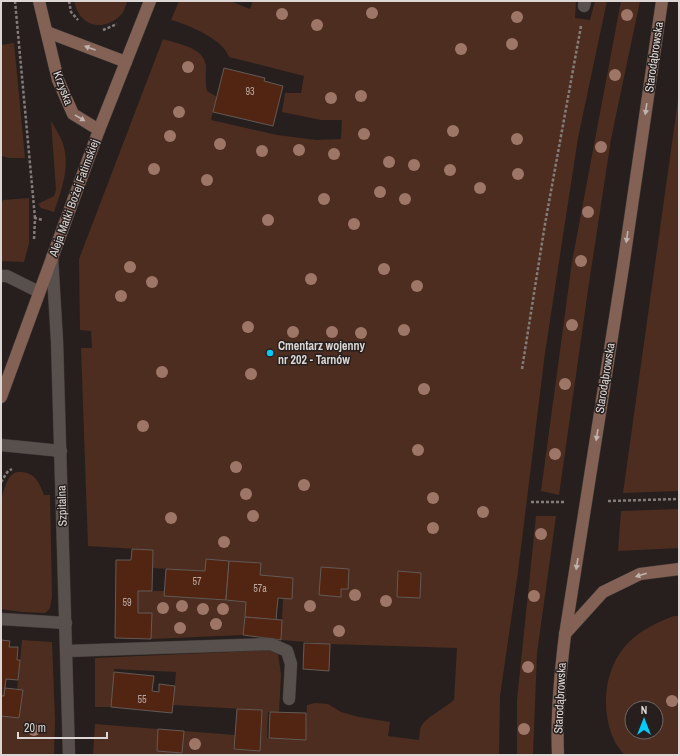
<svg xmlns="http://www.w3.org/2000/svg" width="680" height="756" font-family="'Archivo Narrow',sans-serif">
<rect width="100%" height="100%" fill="#261f1d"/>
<g fill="#4d2d20" fill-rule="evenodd">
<path d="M 74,1 L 127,1 C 126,5 124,12 121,15 C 102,33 79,26 74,1 Z"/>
<path d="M 179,1 L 230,1 L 250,9 L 253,1 L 576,1 L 575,18 L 590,20 L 595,1 L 607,1 L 578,138 L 545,353 L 518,572 L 500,696 L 499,755 L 93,755 L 95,724 L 158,729 L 157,751 L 182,753 L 184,731 L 235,735 L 234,749 L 260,751 L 261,710 L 173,705 L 176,672 L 114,669 L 111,707 L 95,707 L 95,658 L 271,650 L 278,653 L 281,675 L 279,712 L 268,712 L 267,738 L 269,738 L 305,739 L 307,705 L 315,703 L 328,704 L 341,712 L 359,717 L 390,722 L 388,736 L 419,740 C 420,736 419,729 422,725 C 427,717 446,707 454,700 L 457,648 L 330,644 L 281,640 L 283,599 L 292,599 L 293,578 L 260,575 L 260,563 L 206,559 L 205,571 L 153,568 L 153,550 L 88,546 L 81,348 L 92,348 L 91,331 L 80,330 L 79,259 L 163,39 C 178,44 204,47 206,66 C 206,75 205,83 207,91 L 217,97 L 211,120 L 277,135 L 317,140 L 341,139 L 342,120 L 321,120 L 282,112 L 285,93 L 301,93 L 304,76 L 229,57 C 223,39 189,25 171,20 ZM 398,571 L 421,573 L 420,598 Z"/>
<path d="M 621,1 L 640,1 L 611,139 L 588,290 L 559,495 L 541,491 L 572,262 Z"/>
<path d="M 14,43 L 25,158 L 9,158 L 1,156 L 1,45 Z"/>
<path d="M 679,93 L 679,491 L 623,493 Z"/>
<path d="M 51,121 C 55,128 59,134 62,141 C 71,165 62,189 54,212 L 41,208 L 38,204 L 54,196 L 56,190 Z"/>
<path d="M 29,198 L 29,243 L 24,262 L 1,261 L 1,205 L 3,200 Z"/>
<path d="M 19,472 C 35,472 39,482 44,495 L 50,495 L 52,597 L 50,608 L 45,613 L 22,612 L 1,609 L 1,511 L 2,508 L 1,507 C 1,499 5,479 13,474 C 15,472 17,472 19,472 Z"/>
<path d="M 679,509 L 679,548 L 618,551 L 621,511 Z"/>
<path d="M 536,516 L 556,516 L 537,653 L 533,755 L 517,755 L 517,700 Z"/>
<path d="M 138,591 L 165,591 L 165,596 L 246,602 L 243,635 L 151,639 L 152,614 L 138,613 Z"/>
<path d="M 674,616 L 679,616 L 679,755 L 624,755 C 621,750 616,745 614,740 C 600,708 604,667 629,642 C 642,629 658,622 674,616 ZM 632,708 L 656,708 L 656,732 L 632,732 Z"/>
<path d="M 22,640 L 52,642 L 55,720 L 54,755 L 1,755 L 1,716 L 19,718 L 23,690 L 17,690 Z"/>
</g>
<g fill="#522512" stroke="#625a57">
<path d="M 224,68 L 265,78 L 264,81 L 283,86 L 273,126 L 213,112 Z"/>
<path d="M 132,549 L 153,550 L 152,591 L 138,591 L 138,613 L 152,613 L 151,639 L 115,638 L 116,560 L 131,560 Z"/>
<path d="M 206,559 L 229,561 L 226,600 L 164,596 L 166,569 L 205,571 Z"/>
<path d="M 229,561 L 261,563 L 260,575 L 293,578 L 292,599 L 278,598 L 276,620 L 245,617 L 246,602 L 226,600 Z"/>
<path d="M 321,567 L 349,569 L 348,589 L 341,589 L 341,597 L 319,595 Z"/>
<path d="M 398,571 L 421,573 L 420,598 L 397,597 Z"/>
<path d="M 245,617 L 282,620 L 281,640 L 243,635 Z"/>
<path d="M 1,640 L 10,641 L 9,647 L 18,647 L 17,660 L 20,660 L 18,680 L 6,679 L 4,696 L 1,696 Z"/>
<path d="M 304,643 L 330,644 L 329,671 L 303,669 Z"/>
<path d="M 114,672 L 154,676 L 152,691 L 159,692 L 159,684 L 175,686 L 172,713 L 111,707 Z"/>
<path d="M 5,688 L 23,690 L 19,718 L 1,716 L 1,696 L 4,696 Z"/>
<path d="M 237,709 L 262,710 L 260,751 L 234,749 Z"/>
<path d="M 270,712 L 306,713 L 306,740 L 269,738 Z"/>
<path d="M 158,729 L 184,731 L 182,753 L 157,751 Z"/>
</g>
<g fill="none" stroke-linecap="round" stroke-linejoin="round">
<g stroke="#403a38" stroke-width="13">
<g id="lane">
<path d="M 584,6 L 585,1"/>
<path d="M 1,276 L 7,276 L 39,292"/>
<path d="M 1,619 L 66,623"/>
<path d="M 67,651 L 271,644 L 287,651 L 291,664 L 289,699"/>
</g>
</g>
<g stroke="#403a38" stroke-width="13">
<g id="street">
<path d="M 52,257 L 57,341 L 69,755"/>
<path d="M 1,445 L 61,451"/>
</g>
</g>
<g stroke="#403a38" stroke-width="13">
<g id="secondary">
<path d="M 39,1 L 58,80 L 73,114 L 99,130"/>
<path d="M 47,32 L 126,62"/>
<path d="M 1,397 L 99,130 L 150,1"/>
<path d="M 565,634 L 603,592 L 640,574 L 679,569"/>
<path d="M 558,755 C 556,714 560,675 565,635 L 623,267 L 662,1"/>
</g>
</g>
<g stroke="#827c7a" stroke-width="2.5" stroke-dasharray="3 2" stroke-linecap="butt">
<path d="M 15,1 L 35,218"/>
<path d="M 69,1 L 71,12 L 78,20"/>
<path d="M 103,30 L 117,24"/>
<path d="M 34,239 L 35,218 L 43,220"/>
<path d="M 522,369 L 545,224 L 581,26"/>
<path d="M 1,482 L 8,471 L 12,469"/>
<path d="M 608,501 L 679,499"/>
<path d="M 531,502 L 565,502"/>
</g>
<use href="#lane" stroke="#58504d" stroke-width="12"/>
<use href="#street" stroke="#58504d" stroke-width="12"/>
<use href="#secondary" stroke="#836154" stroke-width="12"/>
</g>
<g fill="#9d7667">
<circle cx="372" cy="13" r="6"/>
<circle cx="282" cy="14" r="6"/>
<circle cx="627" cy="15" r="6"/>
<circle cx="517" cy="17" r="6"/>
<circle cx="317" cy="25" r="6"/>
<circle cx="512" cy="44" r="6"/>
<circle cx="461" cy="49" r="6"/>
<circle cx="188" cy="67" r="6"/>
<circle cx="615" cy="75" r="6"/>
<circle cx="361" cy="96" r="6"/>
<circle cx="331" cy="98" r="6"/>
<circle cx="179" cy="112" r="6"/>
<circle cx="453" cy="131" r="6"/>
<circle cx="364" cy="134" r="6"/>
<circle cx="170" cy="136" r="6"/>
<circle cx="517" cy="139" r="6"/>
<circle cx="220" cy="144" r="6"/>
<circle cx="601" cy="147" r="6"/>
<circle cx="299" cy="150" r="6"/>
<circle cx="262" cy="151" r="6"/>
<circle cx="334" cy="154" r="6"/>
<circle cx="389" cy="162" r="6"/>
<circle cx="414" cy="165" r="6"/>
<circle cx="154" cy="169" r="6"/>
<circle cx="450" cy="170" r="6"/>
<circle cx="518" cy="174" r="6"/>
<circle cx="207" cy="180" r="6"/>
<circle cx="480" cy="188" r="6"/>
<circle cx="380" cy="192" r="6"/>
<circle cx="324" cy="199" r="6"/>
<circle cx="405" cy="199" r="6"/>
<circle cx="588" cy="212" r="6"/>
<circle cx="268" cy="220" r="6"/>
<circle cx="354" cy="224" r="6"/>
<circle cx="581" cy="261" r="6"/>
<circle cx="130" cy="267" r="6"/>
<circle cx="384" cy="269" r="6"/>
<circle cx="311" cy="279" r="6"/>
<circle cx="152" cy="282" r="6"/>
<circle cx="417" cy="286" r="6"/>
<circle cx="121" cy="296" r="6"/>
<circle cx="572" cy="325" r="6"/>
<circle cx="248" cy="327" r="6"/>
<circle cx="404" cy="330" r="6"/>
<circle cx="293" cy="332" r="6"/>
<circle cx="332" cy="332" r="6"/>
<circle cx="361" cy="333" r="6"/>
<circle cx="162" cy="372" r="6"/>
<circle cx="251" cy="374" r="6"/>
<circle cx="565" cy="384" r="6"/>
<circle cx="424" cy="389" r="6"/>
<circle cx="143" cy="426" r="6"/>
<circle cx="418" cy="450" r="6"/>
<circle cx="555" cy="454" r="6"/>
<circle cx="236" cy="467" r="6"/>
<circle cx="304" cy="485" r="6"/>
<circle cx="246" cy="494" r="6"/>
<circle cx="433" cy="498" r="6"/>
<circle cx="483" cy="512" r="6"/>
<circle cx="253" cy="516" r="6"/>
<circle cx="171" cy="518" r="6"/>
<circle cx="433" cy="528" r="6"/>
<circle cx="541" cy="534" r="6"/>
<circle cx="224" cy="542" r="6"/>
<circle cx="355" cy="595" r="6"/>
<circle cx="534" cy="596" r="6"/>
<circle cx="386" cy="601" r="6"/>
<circle cx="182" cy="606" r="6"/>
<circle cx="310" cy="606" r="6"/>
<circle cx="163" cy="608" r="6"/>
<circle cx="203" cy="609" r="6"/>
<circle cx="223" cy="609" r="6"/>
<circle cx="216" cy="624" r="6"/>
<circle cx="180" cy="628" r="6"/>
<circle cx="339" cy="631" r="6"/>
<circle cx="528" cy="667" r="6"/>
<circle cx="672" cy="701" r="6"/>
<circle cx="524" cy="729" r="6"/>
<circle cx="34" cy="730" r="6"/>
<circle cx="195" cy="744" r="6"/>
</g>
<defs><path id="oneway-solid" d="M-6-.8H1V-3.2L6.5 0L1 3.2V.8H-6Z"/></defs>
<g fill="#c1b4ae">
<use href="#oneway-solid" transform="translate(90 48) rotate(-160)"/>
<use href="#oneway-solid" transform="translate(646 109) rotate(98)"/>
<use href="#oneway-solid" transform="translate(80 118) rotate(31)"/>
<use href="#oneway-solid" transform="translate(627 237) rotate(98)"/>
<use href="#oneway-solid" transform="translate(597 435) rotate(99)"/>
<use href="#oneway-solid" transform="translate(577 564) rotate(99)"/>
<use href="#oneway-solid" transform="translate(641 575) rotate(163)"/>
</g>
<circle fill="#06cbf9" stroke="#261f1d" stroke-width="1.5" cx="270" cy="353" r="4"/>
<g text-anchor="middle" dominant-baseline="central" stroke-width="3" stroke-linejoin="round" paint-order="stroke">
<g font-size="10" fill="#baaaa4">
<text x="250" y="91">93</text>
<text x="197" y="581">57</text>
<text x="260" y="588">57a</text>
<text x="127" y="602">59</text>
<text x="142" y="699">55</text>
</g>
<g font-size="12" fill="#dcd7d5" stroke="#261f1d">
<text transform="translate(654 57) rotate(-82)">Starodąbrowska</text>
<text transform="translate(63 88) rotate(69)">Krzyska</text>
<text transform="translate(74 198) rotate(-70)">Aleja Matki Bożej Fatimskiej</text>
<text transform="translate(605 378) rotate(-81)">Starodąbrowska</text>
<text transform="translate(62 506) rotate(-92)">Szpitalna</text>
<text transform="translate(560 698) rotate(-87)">Starodąbrowska</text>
</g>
<g font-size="12" font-weight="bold" fill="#dcd7d5" stroke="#261f1d" text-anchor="start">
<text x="278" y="346">Cmentarz wojenny<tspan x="278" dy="14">nr 202 - Tarnów</tspan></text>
</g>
</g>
<rect width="680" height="756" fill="none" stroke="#dcd7d5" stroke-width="4"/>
<g transform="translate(644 720)"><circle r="19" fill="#261f1d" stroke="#6f6967"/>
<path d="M0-3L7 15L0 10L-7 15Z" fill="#06cbf9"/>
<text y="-6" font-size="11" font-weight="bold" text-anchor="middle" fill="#dcd7d5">N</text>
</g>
<path d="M18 732v6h89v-6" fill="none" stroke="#dcd7d5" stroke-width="2"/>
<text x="24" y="732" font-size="12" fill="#dcd7d5" stroke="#261f1d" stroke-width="3" paint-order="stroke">20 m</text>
</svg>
